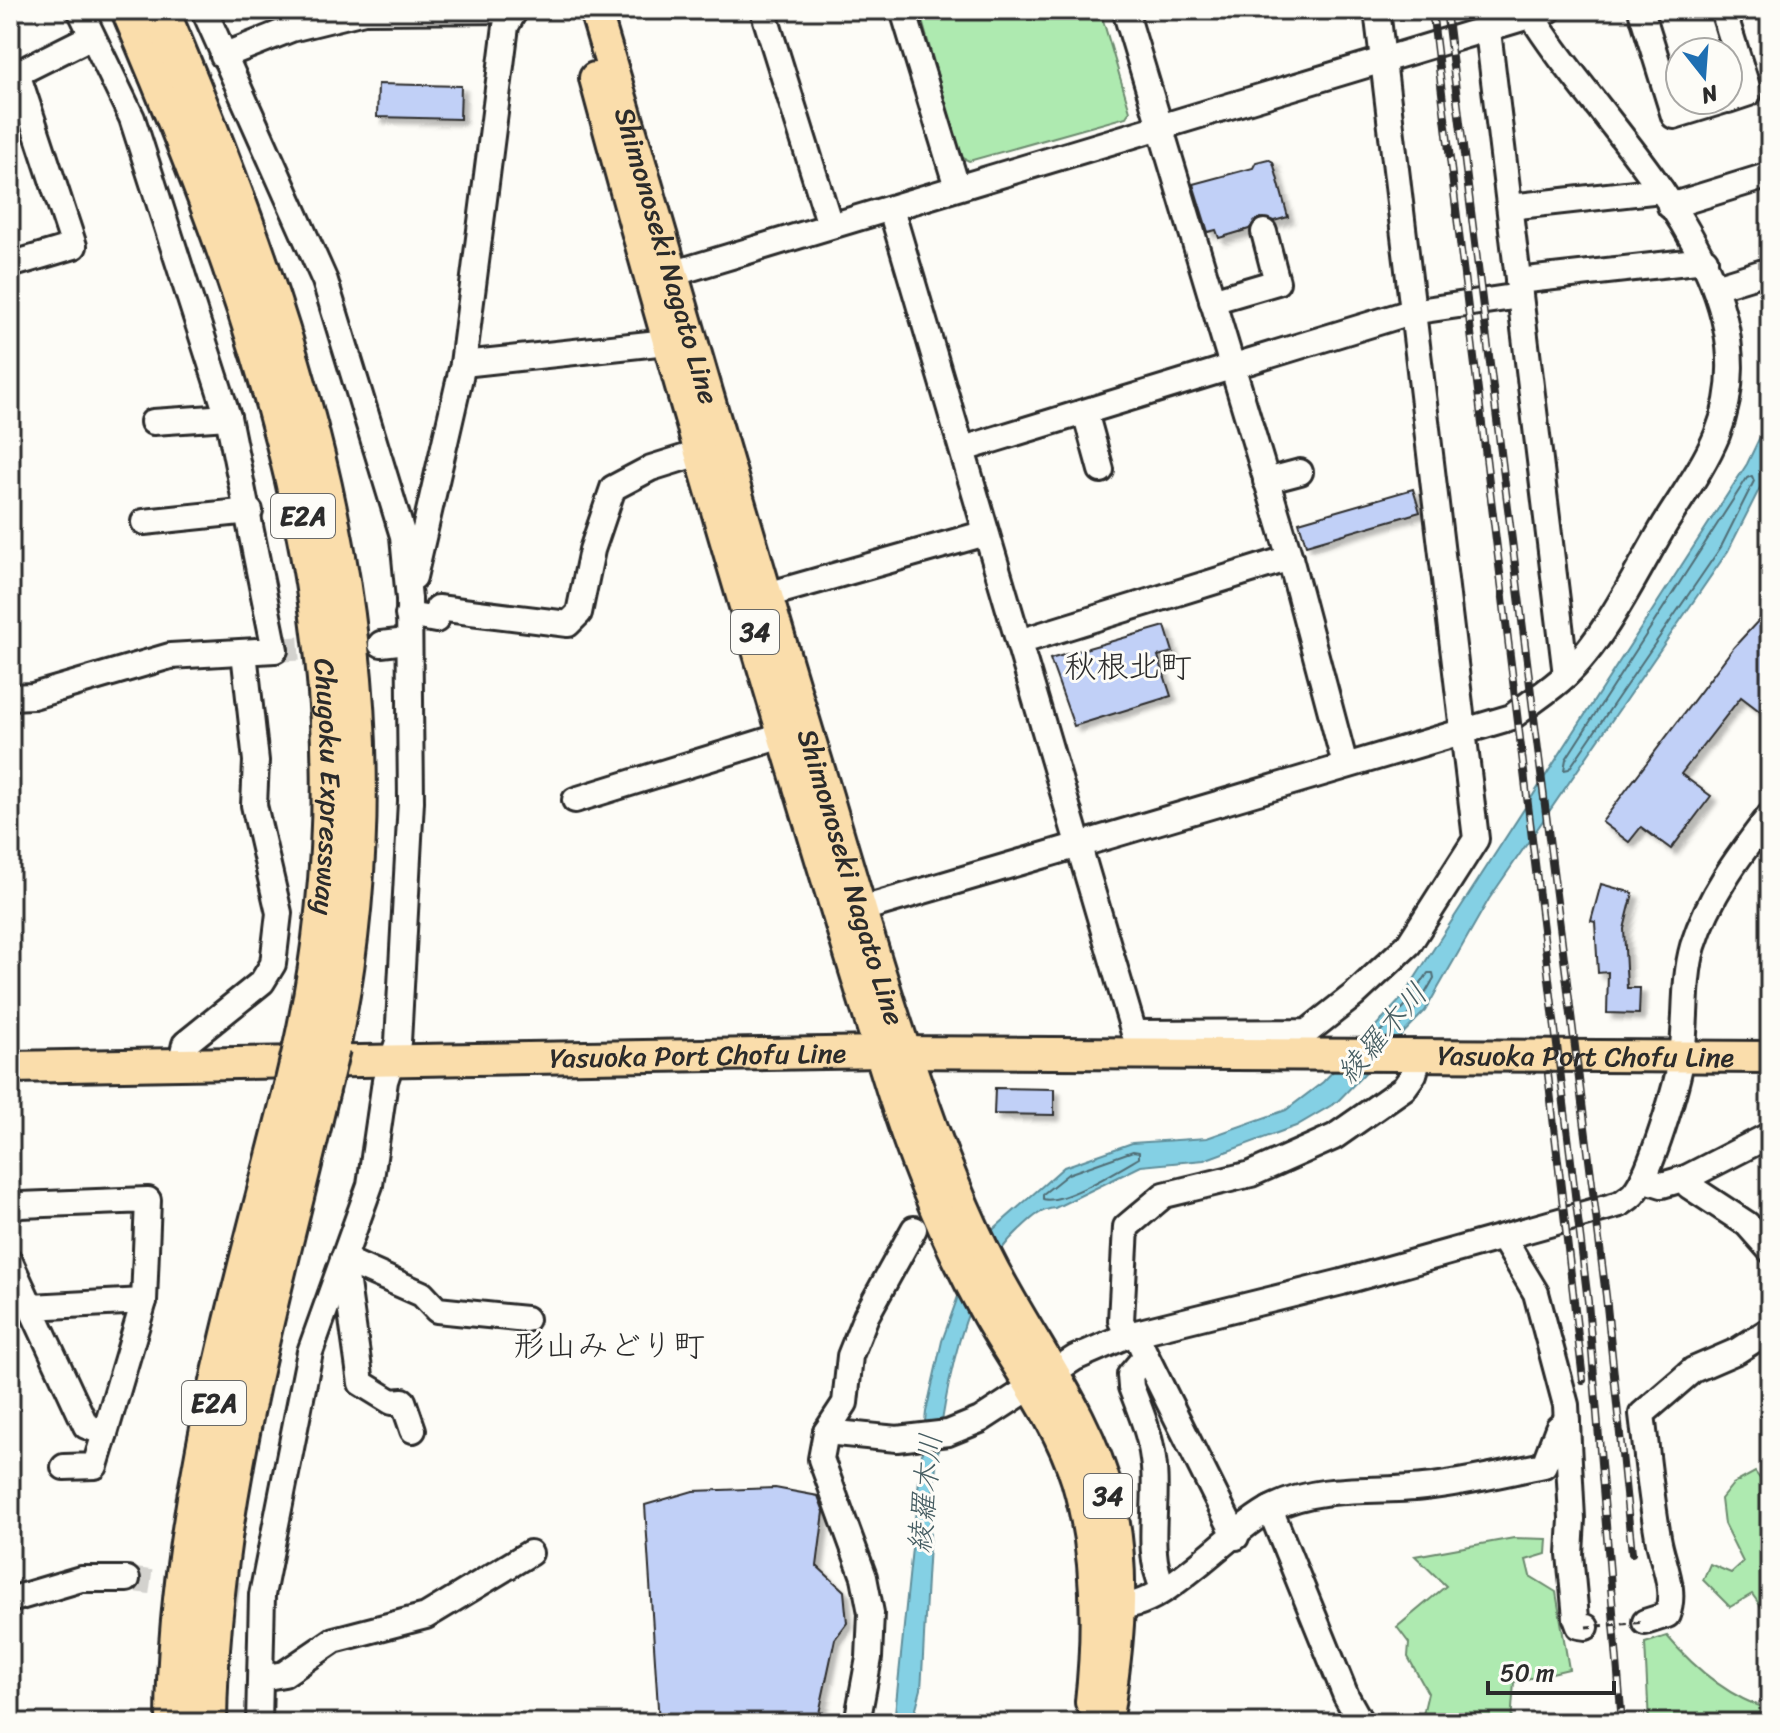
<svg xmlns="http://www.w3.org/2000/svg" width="1780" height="1733" font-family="Sriracha,'Klee One',sans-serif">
<defs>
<filter id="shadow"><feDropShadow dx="5.5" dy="5.5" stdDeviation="2" flood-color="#0004"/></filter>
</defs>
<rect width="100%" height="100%" fill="#fdfcf7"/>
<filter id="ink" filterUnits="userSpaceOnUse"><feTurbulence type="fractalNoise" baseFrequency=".0125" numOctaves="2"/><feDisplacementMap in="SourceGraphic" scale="16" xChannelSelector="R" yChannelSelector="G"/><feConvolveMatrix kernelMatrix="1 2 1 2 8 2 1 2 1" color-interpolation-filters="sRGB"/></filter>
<g filter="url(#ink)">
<g fill="#aeeab0" stroke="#6c8a6e" stroke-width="2">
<path d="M 919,10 L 1100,10 L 1130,111 L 1126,117 L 969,161 L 961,157 Z"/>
<path d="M 1755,1472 L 1770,1492 L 1770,1619 L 1752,1594 L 1730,1607 L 1703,1580 L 1710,1564 L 1731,1573 L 1743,1562 L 1724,1524 L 1721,1499 L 1733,1484 Z"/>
<path d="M 1514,1538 L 1547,1539 L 1546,1554 L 1526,1560 L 1530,1576 L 1556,1592 L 1569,1669 L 1514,1682 L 1511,1723 L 1421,1723 L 1428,1693 L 1408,1657 L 1409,1643 L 1397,1627 L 1446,1586 L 1415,1556 Z"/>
<path d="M 1667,1636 C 1695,1669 1728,1697 1770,1710 L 1770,1723 L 1649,1723 L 1645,1643 Z"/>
</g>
<path fill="#84d0e4" stroke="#608e9a" stroke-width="2" d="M 1770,416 L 1770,468 L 1728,551 L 1489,899 L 1425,1011 L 1337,1102 L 1296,1126 L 1204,1160 L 1141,1166 L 1055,1208 C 1039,1210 1032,1218 1020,1229 C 926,1314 930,1566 921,1689 L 912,1723 L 894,1723 L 926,1412 L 942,1341 L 970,1263 L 988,1234 L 1064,1167 L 1132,1143 L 1207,1138 L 1286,1110 L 1323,1082 L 1402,998 L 1747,464 Z"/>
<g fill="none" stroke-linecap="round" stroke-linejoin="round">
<g stroke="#4f6d75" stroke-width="2">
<path d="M 1752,476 L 1754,481 L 1721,547 L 1569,769 L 1564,770 L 1566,759 L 1747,478 Z"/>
<path d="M 1374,1038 L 1408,1003 L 1428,973 L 1433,973 L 1434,978 L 1418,1006 L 1387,1038"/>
<path d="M 1133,1151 L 1139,1152 L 1139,1158 C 1120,1169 1062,1205 1043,1199 L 1043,1194 L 1068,1174 Z"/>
</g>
</g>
<g fill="#c1d0f7" stroke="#2b2b2b" stroke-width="2" filter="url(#shadow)">
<path d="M 378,84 L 461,86 L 460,119 L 377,117 Z"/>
<path d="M 1268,159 L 1273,162 L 1288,217 L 1274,221 L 1260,218 L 1249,229 L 1219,238 L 1216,230 L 1208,232 L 1193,184 L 1253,168 L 1256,162 Z"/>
<path d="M 1413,489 L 1420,512 L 1306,545 L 1299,522 Z"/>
<path d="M 1770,608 L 1770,719 L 1741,697 L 1681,774 L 1711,796 L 1671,849 L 1641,827 L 1629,842 L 1602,822 L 1734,647 Z"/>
<path d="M 1165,626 L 1173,652 L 1158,656 L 1171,696 L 1074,726 L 1050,659 Z"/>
<path d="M 1601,884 L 1633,893 L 1624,929 L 1627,988 L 1640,988 L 1639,1014 L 1607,1013 L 1608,972 L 1598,973 L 1595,922 L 1591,921 Z"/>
<path d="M 995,1088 L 1054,1089 L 1054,1115 L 994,1114 Z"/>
<path d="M 775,1488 L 818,1496 L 824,1512 L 817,1566 L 844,1591 L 847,1623 L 835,1639 L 817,1723 L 659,1723 L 645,1505 L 693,1491 Z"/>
</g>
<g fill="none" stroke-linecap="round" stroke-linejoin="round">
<g stroke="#d3d2ce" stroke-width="24" stroke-dasharray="24 12" stroke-linecap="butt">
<path d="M 275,650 L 337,646"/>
<path d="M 127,1579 L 239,1594"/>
</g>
<g stroke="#2b2b2b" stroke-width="30">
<g id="minor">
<path d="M 204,10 L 325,281 L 403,536 L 409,599 L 411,801 L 398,1042 L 385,1081 L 370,1185 L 310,1352 L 262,1595 L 259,1723"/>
<path d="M 763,10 L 830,225"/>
<path d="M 903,10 L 957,187"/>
<path d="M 1125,10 L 1290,558 L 1345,765"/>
<path d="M 1641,10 L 1674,116 L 1726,100"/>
<path d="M 1723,10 L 1749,93 L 1728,100"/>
<path d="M 1488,31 L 1566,675"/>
<path d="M 223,56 L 291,29 L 364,11 L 516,10"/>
<path d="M 10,77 L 92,36"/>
<path d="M 1670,206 L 1770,175"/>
<path d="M 1510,207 L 1661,190"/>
<path d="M 891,209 L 1134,1033 L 1307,1032 L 1354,995 L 1409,944 L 1476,839 L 1377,10"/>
<path d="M 10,265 L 74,246 L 17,73"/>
<path d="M 655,279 L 1549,10"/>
<path d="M 1518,281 L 1705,260"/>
<path d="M 1715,287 L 1770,270"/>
<path d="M 1212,301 L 1277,282 L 1264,232"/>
<path d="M 463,364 L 686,340"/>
<path d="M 1085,412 L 1101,470"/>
<path d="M 153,422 L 228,417"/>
<path d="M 963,449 L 1411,312 L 1520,296"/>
<path d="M 1266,481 L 1300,472"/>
<path d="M 144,522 L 250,511"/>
<path d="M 414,577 L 463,364 L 506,26 L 515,10"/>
<path d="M 749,600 L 986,533"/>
<path d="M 408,615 L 436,620 L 438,608 L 568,624 L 579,613 L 592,550 L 613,488 L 651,468 L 715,448"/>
<path d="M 1019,642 L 1290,558"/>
<path d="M 381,644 L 407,641"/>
<path d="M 10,697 L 33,696 L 170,656 L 275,650 L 228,417 L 132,118 L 80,10"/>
<path d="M 575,800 L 785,735"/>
<path d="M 845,914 L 1512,717 C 1529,703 1549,691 1565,676 C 1605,639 1637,571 1665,524 C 1683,495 1704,466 1717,435 C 1780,276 1600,130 1528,10"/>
<path d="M 181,1061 L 185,1044 L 262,982 L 273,964 L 279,913 L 254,805 L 256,761 L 244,652"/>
<path d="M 1686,1178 L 1689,1186 L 1747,1224 L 1770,1250"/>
<path d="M 1643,1179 L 1662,1185 L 1686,1178 L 1770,1135"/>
<path d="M 10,1209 L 20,1205 L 148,1200 L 144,1301"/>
<path d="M 1503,1238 L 1536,1293 L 1566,1405 L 1572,1519 L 1570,1554 L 1576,1618 L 1579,1626 L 1586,1627"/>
<path d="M 343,1259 L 422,1294 L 437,1310 L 526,1319"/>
<path d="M 10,1262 L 86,1426 L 105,1433 L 144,1301 L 31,1307"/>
<path d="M 344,1262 L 361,1383 L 392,1402 L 403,1401 L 413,1430"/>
<path d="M 1136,1334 L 1146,1356 L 1130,1375 L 1131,1387 C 1140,1410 1150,1434 1153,1459 C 1160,1503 1144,1547 1163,1588"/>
<path d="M 1128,1335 L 1121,1321 L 1126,1227 L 1164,1195 L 1251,1174 L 1334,1137 L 1404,1088 L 1414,1074 L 1420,1054"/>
<path d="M 1146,1356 L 1236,1537"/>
<path d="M 826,1432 L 897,1439 L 948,1433 L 980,1420 L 1075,1358 L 1128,1335 L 1342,1282 L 1620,1204 C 1624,1201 1631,1197 1634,1193 C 1651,1174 1678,1082 1682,1055 C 1687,1019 1683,981 1693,946 C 1709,895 1738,857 1770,815"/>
<path d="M 64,1467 L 95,1466 L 105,1433"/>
<path d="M 1270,1509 L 1346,1696 L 1361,1723"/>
<path d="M 10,1600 L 81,1579 L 127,1579"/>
<path d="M 1121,1606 C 1167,1606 1232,1527 1274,1507 C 1324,1484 1371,1493 1424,1487 C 1464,1483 1504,1473 1544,1465 L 1558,1428 L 1567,1421"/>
<path d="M 1645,1622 L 1667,1615 C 1677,1589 1662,1563 1658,1537 C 1651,1496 1647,1455 1642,1414 L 1693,1370 L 1737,1351 L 1770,1330"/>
<path d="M 261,1678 L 284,1674 L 334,1640 L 426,1616 L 530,1553"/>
<path d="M 857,1723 L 869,1658 L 871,1613 L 864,1577 L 821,1459 L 826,1432 L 845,1403 L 850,1356 L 866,1316 L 914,1229"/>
</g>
</g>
<g stroke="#2b2b2b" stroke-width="36">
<g id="major">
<path id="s1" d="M 595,10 C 671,265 743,521 821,776 C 854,886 885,997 924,1105 C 947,1171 973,1236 1008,1296 C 1045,1362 1090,1423 1109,1498 C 1127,1573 1118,1648 1106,1723"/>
<path d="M 595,78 C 687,418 788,756 893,1093 C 917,1169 948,1244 987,1314 C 1018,1369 1058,1419 1077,1480 C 1098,1551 1099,1629 1091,1702"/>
<path id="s2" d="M 10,1067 L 882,1052 L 1770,1057"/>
</g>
</g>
<g stroke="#2b2b2b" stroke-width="42">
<g id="highway">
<path id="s3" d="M 130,10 C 276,351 385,673 302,1047"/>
<path d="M 160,10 C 306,353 409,672 331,1048"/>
<path d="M 175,1723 C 176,1506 240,1298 292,1090"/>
<path d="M 208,1723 C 210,1506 272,1299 321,1089"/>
</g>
</g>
<use href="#minor" stroke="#fdfcf7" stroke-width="24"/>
<use href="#major" stroke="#faddab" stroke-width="30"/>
<use href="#highway" stroke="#faddab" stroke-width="36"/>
<g stroke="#2b2b2b" stroke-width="8">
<g id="rail">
<path d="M 1432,10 L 1588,1302 L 1622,1723"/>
<path d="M 1446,10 L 1606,1296 L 1632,1553"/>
<path d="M 1548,1074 L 1583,1380"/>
</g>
</g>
<use href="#rail" stroke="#fdfcf7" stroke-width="5" stroke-dasharray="15" stroke-linecap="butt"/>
<g stroke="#2b2b2b" stroke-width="42" stroke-linecap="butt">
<g id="highway-bridge">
<path d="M 321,1089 L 331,1048"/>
<path d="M 292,1090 L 302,1047"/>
</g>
</g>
<path stroke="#2b2b2b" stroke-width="3" stroke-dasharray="6 6" stroke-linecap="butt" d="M 1586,1627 L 1645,1622"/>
<use href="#highway-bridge" stroke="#faddab" stroke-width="36"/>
</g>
</g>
<g text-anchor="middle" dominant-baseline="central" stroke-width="6" stroke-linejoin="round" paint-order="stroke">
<g fill="#fdfcf7" stroke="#6a6a68" stroke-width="2">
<rect x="271" y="494" width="64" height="44" rx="6"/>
<rect x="731" y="610" width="48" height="44" rx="6"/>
<rect x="182" y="1381" width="64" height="44" rx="6"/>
<rect x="1084" y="1474" width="48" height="44" rx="6"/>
</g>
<g font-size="26" font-weight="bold" fill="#2b2b2b">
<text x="303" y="516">E2A</text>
<text x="755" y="632">34</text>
<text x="214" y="1403">E2A</text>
<text x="1108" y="1496">34</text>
</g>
<g font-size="28" fill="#2b2b2b" stroke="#fdfcf7">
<text stroke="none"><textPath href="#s1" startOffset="256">Shimonoseki Nagato Line</textPath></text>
<text stroke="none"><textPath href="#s3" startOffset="808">Chugoku Expressway</textPath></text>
<text stroke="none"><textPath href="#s1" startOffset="904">Shimonoseki Nagato Line</textPath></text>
<text stroke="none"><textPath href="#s2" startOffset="688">Yasuoka Port Chofu Line</textPath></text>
<text stroke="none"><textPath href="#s2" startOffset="1576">Yasuoka Port Chofu Line</textPath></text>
</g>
<g font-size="30" font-style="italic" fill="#465d62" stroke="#fdfcf7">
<text transform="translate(1382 1033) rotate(-49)">綾羅木川</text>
<text transform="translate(925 1493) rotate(-84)">綾羅木川</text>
</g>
<g font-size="32" fill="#2b2b2b" stroke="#fdfcf7">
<text x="1128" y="666">秋根北町</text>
<text x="609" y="1345">形山みどり町</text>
</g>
</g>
<rect width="1780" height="1733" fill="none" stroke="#fdfcf7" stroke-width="40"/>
<rect x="20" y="20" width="1740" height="1693" fill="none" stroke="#2b2b2b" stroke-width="3" filter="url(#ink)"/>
<g transform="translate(1704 76) rotate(163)"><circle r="38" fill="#fdfcf7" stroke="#a9a8a5" stroke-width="2"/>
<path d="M0-6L14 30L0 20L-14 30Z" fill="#1f6fb2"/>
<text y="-12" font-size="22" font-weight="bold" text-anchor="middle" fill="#2b2b2b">N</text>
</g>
<path d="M1488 1681v12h126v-12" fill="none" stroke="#2b2b2b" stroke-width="4"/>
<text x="1500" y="1681" font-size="24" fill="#2b2b2b" stroke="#fdfcf7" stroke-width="6" paint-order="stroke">50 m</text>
</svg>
